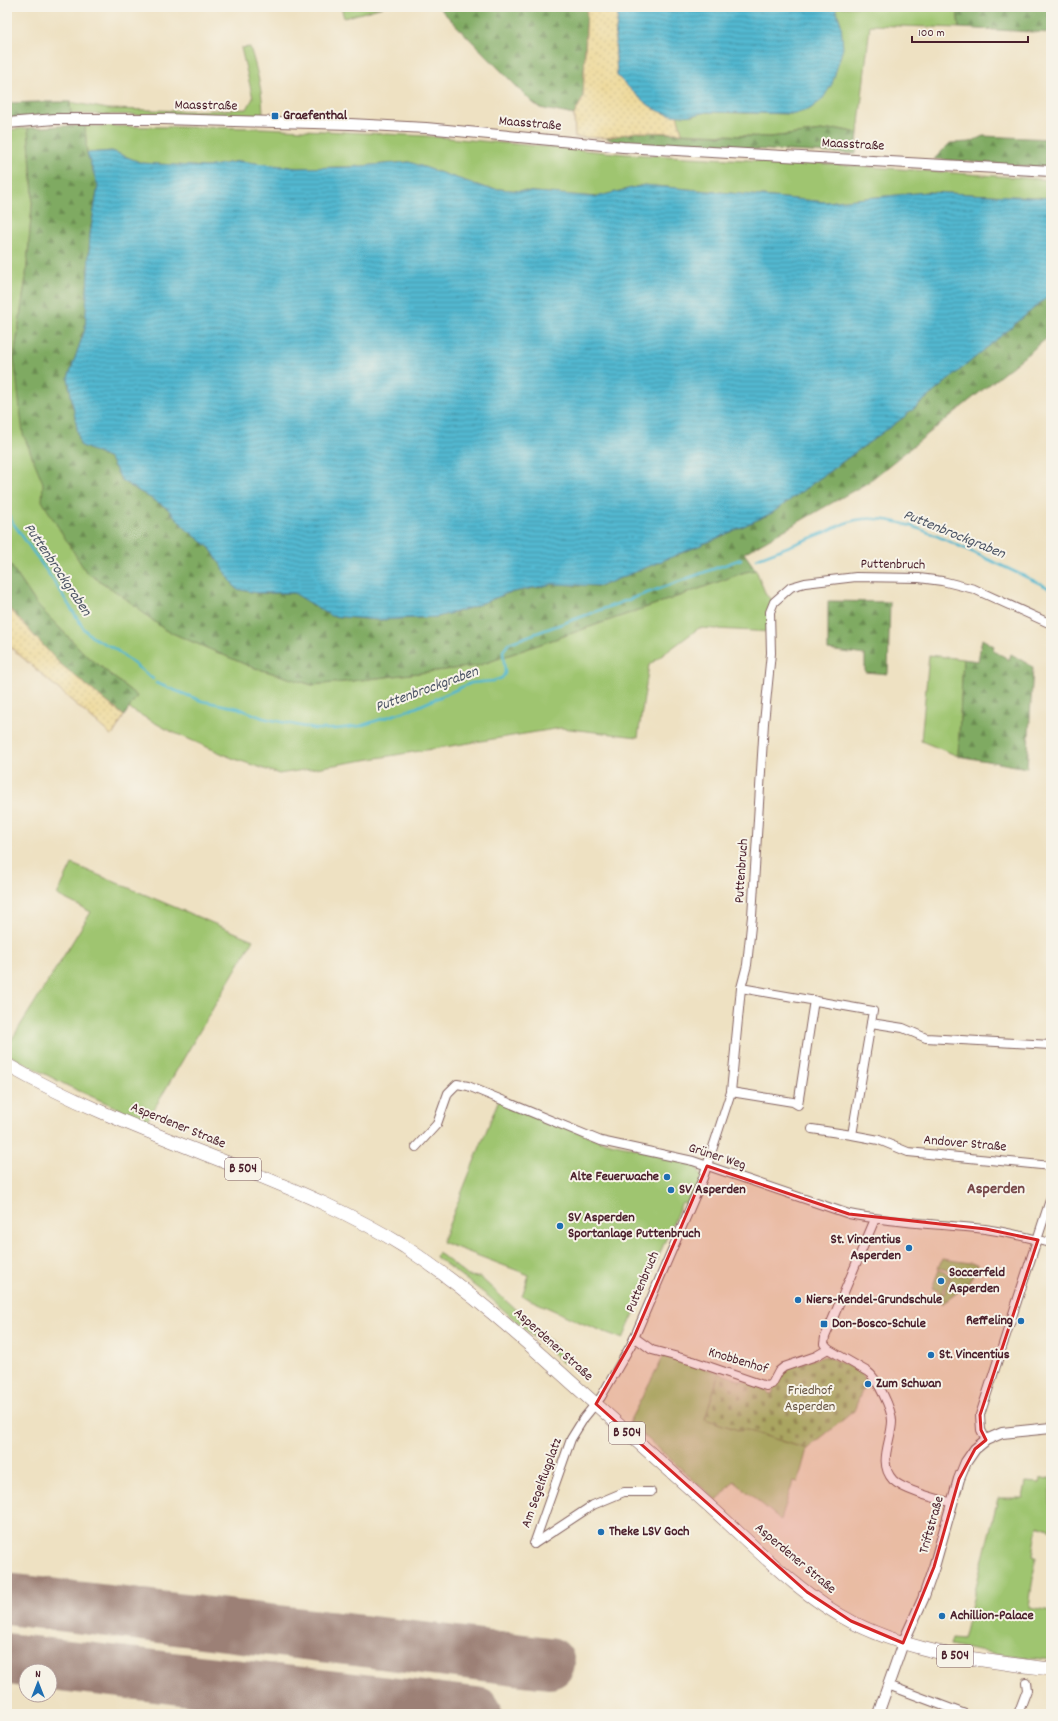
<svg xmlns="http://www.w3.org/2000/svg" width="1058" height="1721" font-family="Dekko,sans-serif">
<defs>
<pattern id="forest-firs" width="22" height="20" patternUnits="userSpaceOnUse"><rect width="22" height="20" fill="#7faa62"/><path d="M5 1l3.5 6h-7zM16 11l3.5 6h-7z" fill="#6a8a51"/></pattern>
<pattern id="sand-dots" width="8" height="8" patternUnits="userSpaceOnUse"><rect width="8" height="8" fill="#eeda9e"/><path d="M2 2h.1M6 6h.1" fill="none" stroke="#cebb88" stroke-width="1.8" stroke-linecap="round"/></pattern>
<pattern id="cemetery-stones" width="16" height="16" patternUnits="userSpaceOnUse"><rect width="16" height="16" fill="#9fc570"/><path d="M2 7V4a2 2 0 0 1 4 0v3zM10 15v-3a2 2 0 0 1 4 0v3z" fill="#849f5c"/></pattern>
<pattern id="park-crowns" width="20" height="18" patternUnits="userSpaceOnUse"><rect width="20" height="18" fill="#9fc570"/><path d="M2 6a3 3 0 1 1 6 0M12 15a3 3 0 1 1 6 0" fill="none" stroke="#849f5c"/></pattern>
<pattern id="water-rules" width="6" height="5" patternUnits="userSpaceOnUse"><rect width="6" height="5" fill="#52b8d0"/><path d="M0 2.5h6" fill="none" stroke="#4695a9"/></pattern>
</defs>
<rect width="100%" height="100%" fill="#f7f3e8"/>
<filter id="ink" filterUnits="userSpaceOnUse"><feTurbulence type="fractalNoise" baseFrequency=".025" numOctaves="2"/><feDisplacementMap in="SourceGraphic" scale="8" xChannelSelector="R" yChannelSelector="G"/><feConvolveMatrix kernelMatrix="1 2 1 2 8 2 1 2 1" color-interpolation-filters="sRGB"/></filter>
<filter id="wash" filterUnits="userSpaceOnUse"><feTurbulence type="fractalNoise" baseFrequency=".012" numOctaves="4" result="noise"/><feDisplacementMap in="SourceGraphic" scale="16" xChannelSelector="R" yChannelSelector="G"/><feGaussianBlur stdDeviation="0.9" result="paint"/><feColorMatrix in="noise" values="0 0 0 0 0 0 0 0 0 0 0 0 0 0 0 0 0 1.4 0 .05"/><feComposite in="paint" operator="in"/></filter>
<g filter="url(#wash)">
<rect width="100%" height="100%" fill="#eee1c2"/>
<g fill="#9fc570" stroke="#74724e">
<path d="M 341,7 L 383,7 L 344,18 Z"/>
<path d="M 835,7 L 957,7 L 959,28 L 870,25 L 858,133 L 839,129 L 770,137 L 682,133 L 677,115 L 694,115 L 707,112 L 795,114 L 841,24 Z"/>
<path d="M 250,47 C 257,70 263,92 263,117 L 71,114 L 70,102 L 108,109 L 190,111 L 247,109 L 253,98 L 241,48 Z"/>
<path d="M 85,126 L 262,128 L 426,136 L 626,154 L 830,164 L 1051,180 L 1051,198 L 927,192 L 826,202 L 644,185 L 596,197 L 486,188 L 409,162 L 348,167 L 297,168 L 239,161 L 207,167 L 142,163 L 112,151 L 87,153 Z"/>
<path d="M 28,128 L 33,194 L 26,277 L 14,358 L 86,572 L 121,595 L 165,630 L 249,666 L 312,685 L 344,682 L 477,666 L 685,594 L 745,572 L 756,570 L 766,595 L 774,602 L 771,632 L 699,628 L 649,665 L 638,737 L 561,728 L 279,774 L 232,758 L 168,730 L 128,708 L 137,696 L 85,654 L 38,606 L 7,560 L 7,130 Z"/>
<path d="M 929,655 L 963,659 L 958,756 L 921,741 Z"/>
<path d="M 72,864 L 253,940 L 147,1121 L 68,1086 L 7,1054 L 7,1047 L 91,912 L 57,895 Z"/>
<path d="M 499,1099 L 601,1141 L 693,1161 L 703,1178 L 690,1206 L 682,1203 L 678,1211 L 623,1339 L 584,1324 L 522,1296 L 529,1275 L 442,1242 Z"/>
<path d="M 438,1252 L 468,1276 L 480,1277 L 566,1356 L 563,1363 L 488,1296 L 436,1257 Z"/>
<path d="M 942,1259 L 977,1264 L 974,1275 L 938,1268 Z"/>
<path d="M 939,1270 L 950,1275 L 942,1293 L 932,1288 Z"/>
<path d="M 664,1355 L 719,1373 L 742,1430 L 742,1428 L 807,1449 L 798,1482 L 793,1481 L 781,1520 L 734,1481 L 717,1501 L 629,1422 Z"/>
<path d="M 1051,1478 L 1051,1530 L 1038,1525 L 1033,1556 L 1036,1557 L 1029,1607 L 1051,1611 L 1051,1660 L 978,1651 L 950,1645 L 952,1638 L 963,1639 L 998,1498 L 1023,1498 L 1026,1482 L 1039,1483 L 1040,1479 Z"/>
</g>
<g fill="url(#forest-firs)" stroke="#646446">
<path d="M 438,7 L 587,7 L 583,98 L 574,115 L 540,108 L 532,102 Z"/>
<path d="M 957,7 L 1051,7 L 1051,33 L 959,28 Z"/>
<path d="M 39,102 L 70,102 L 71,114 L 7,119 L 7,103 Z"/>
<path d="M 59,126 L 85,126 L 87,153 L 98,186 L 90,234 L 85,329 L 68,378 L 80,445 L 110,459 L 122,481 L 167,508 L 186,529 L 210,548 L 236,589 L 257,593 L 294,593 L 332,616 L 378,620 L 437,617 L 470,608 L 508,593 L 553,584 L 601,586 L 713,540 L 772,513 L 904,417 L 1051,294 L 1051,335 L 867,483 L 744,553 L 756,570 L 745,572 L 685,594 L 477,666 L 344,682 L 312,685 L 249,666 L 165,630 L 121,595 L 86,572 L 42,501 L 43,483 L 23,434 L 14,358 L 26,277 L 33,194 L 28,128 Z"/>
<path d="M 839,129 L 858,133 L 856,154 L 618,143 L 606,138 L 636,132 L 770,137 Z"/>
<path d="M 983,136 L 1051,139 L 1051,168 L 934,159 L 950,143 L 970,142 Z"/>
<path d="M 7,560 L 38,606 L 85,654 L 137,696 L 124,716 L 59,663 L 7,606 Z"/>
<path d="M 828,601 L 890,602 L 888,674 L 865,672 L 865,655 L 828,650 Z"/>
<path d="M 982,639 L 994,646 L 993,651 L 1005,657 L 1007,659 L 1009,660 L 1011,654 L 1033,667 L 1027,768 L 958,756 L 963,659 L 978,661 Z"/>
</g>
<g fill="url(#sand-dots)" stroke="#9c7c64">
<path d="M 587,7 L 619,7 L 615,38 L 617,76 L 654,109 L 677,115 L 682,133 L 636,132 L 606,138 L 575,137 L 574,115 L 583,98 Z"/>
<path d="M 7,606 L 59,663 L 124,716 L 112,736 L 7,644 Z"/>
</g>
<path fill="url(#cemetery-stones)" stroke="#74724e" d="M 826,1356 L 861,1372 L 866,1381 L 854,1411 L 807,1449 L 743,1429 L 741,1431 L 705,1419 L 719,1373 L 766,1389 L 769,1394 L 773,1393 C 771,1367 808,1362 826,1356 Z"/>
<path fill="url(#park-crowns)" stroke="#74724e" d="M 952,1274 L 964,1276 L 965,1274 L 974,1275 L 966,1286 L 942,1304 L 939,1295 L 940,1293 L 944,1294 Z"/>
<g fill="url(#water-rules)" stroke="#4e6c7e">
<path d="M 619,7 L 835,7 L 841,24 L 843,48 L 832,84 L 822,100 L 810,109 L 795,114 L 707,112 C 662,124 647,106 617,76 L 615,38 Z"/>
<path d="M 112,151 L 142,163 L 207,167 L 239,161 L 297,168 L 348,167 L 409,162 L 486,188 L 596,197 L 644,185 L 826,202 L 927,192 L 1051,198 L 1051,294 L 904,417 L 772,513 L 713,540 L 601,586 L 553,584 L 508,593 L 470,608 L 437,617 L 378,620 L 331,616 L 294,593 L 257,593 L 236,589 L 210,548 L 186,529 L 167,508 L 122,481 L 110,459 L 80,445 L 68,378 L 85,329 L 90,234 L 98,186 L 87,153 Z"/>
</g>
<g fill="none" stroke-linecap="round" stroke-linejoin="round">
<g stroke="#52b8d0" stroke-width="2.5">
<path d="M 7,511 L 11,520 L 55,583 L 84,629 L 92,637 L 115,649 L 153,679"/>
<path d="M 756,559 L 826,532 C 837,526 851,520 863,519 C 899,516 936,536 968,550 C 996,563 1024,576 1051,589"/>
<path d="M 156,683 L 202,701 L 238,708 L 263,718 L 315,729 L 335,729 L 360,726 L 415,708 L 471,683 L 493,681 L 502,678 L 505,673 L 503,651 L 509,643 L 741,559"/>
</g>
<g stroke="#9c8076" stroke-width="52">
<path d="M 7,1599 L 549,1663"/>
<path d="M 7,1659 L 476,1713"/>
</g>
</g>
</g>
<g filter="url(#ink)">
<g fill="none" stroke-linecap="round" stroke-linejoin="round">
<g stroke="#836360" stroke-width="10">
<g id="minor">
<path d="M 741,988 L 873,1011 L 852,1135 L 812,1129"/>
<path d="M 871,1023 L 903,1028 L 926,1038 L 1051,1045"/>
<path d="M 731,1092 L 793,1102 L 798,1105 L 814,1000"/>
<path d="M 852,1135 L 879,1140 L 908,1152 L 1051,1166"/>
<path d="M 416,1147 L 437,1124 L 448,1093 L 457,1084 L 468,1086 L 601,1141 L 693,1161 L 849,1214 C 894,1223 940,1224 985,1229 C 1008,1232 1029,1238 1051,1243"/>
<path d="M 875,1219 L 825,1337 L 824,1344 L 828,1349 L 868,1372 C 877,1378 892,1410 892,1421 C 892,1440 877,1463 893,1480 C 904,1491 938,1499 953,1503"/>
<path d="M 634,1337 L 652,1350 L 693,1361 L 766,1386 L 772,1384 L 779,1371 L 784,1367 L 816,1356 L 828,1349"/>
<path d="M 986,1440 L 981,1430 L 980,1415 L 1051,1197"/>
<path d="M 534,1544 L 571,1439 L 584,1418 L 601,1397 L 631,1345 L 703,1178 L 731,1092 L 741,988 L 747,965 L 752,916 L 764,723 L 771,653 L 770,612 L 774,602 L 791,587 L 805,583 L 856,577 L 919,578 L 942,581 L 974,589 L 1051,624"/>
<path d="M 534,1544 L 593,1505 L 624,1492 L 651,1492"/>
<path d="M 888,1685 L 965,1714"/>
<path d="M 1018,1714 L 1027,1690 L 1026,1682"/>
</g>
</g>
<g stroke="#836360" stroke-width="12">
<g id="tertiary">
<path d="M 7,123 L 55,119 L 161,119 L 350,124 L 426,128 L 623,147 L 1051,171"/>
<path d="M 878,1714 L 903,1643 L 923,1599 L 934,1567 L 959,1479 L 966,1462 L 975,1449 L 986,1440 L 1002,1433 L 1051,1428"/>
</g>
</g>
<g stroke="#836360" stroke-width="14">
<path id="primary" d="M 7,1065 C 80,1107 160,1136 238,1167 C 295,1190 353,1214 405,1247 C 465,1287 519,1335 572,1383 C 620,1426 667,1468 715,1511 C 758,1550 801,1596 854,1623 C 916,1654 983,1661 1051,1669"/>
</g>
<use href="#minor" stroke="#fff" stroke-width="8"/>
<use href="#tertiary" stroke="#fff" stroke-width="10"/>
<use href="#primary" stroke="#fff" stroke-width="13"/>
</g>
</g>
<path fill="#d62828" fill-opacity="0.2" stroke="#d62828" stroke-width="3" stroke-linejoin="round" d="M 707,1166 L 849,1214 L 986,1229 L 1038,1240 L 980,1415 L 981,1430 L 986,1440 L 975,1449 L 959,1479 L 934,1567 L 903,1643 L 851,1621 L 807,1592 L 596,1404 L 634,1337 Z"/>
<g fill="#1f6fb2" stroke="#f7f3e8" stroke-width="1.5">
<rect x="271" y="112" width="8" height="8" rx="2"/>
<circle cx="667" cy="1177" r="4"/>
<circle cx="671" cy="1190" r="4"/>
<circle cx="560" cy="1226" r="4"/>
<circle cx="909" cy="1248" r="4"/>
<circle cx="941" cy="1281" r="4"/>
<circle cx="798" cy="1300" r="4"/>
<circle cx="1021" cy="1321" r="4"/>
<rect x="820" y="1320" width="8" height="8" rx="2"/>
<circle cx="931" cy="1355" r="4"/>
<circle cx="868" cy="1384" r="4"/>
<circle cx="601" cy="1532" r="4"/>
<circle cx="942" cy="1616" r="4"/>
</g>
<g text-anchor="middle" dominant-baseline="central" stroke-width="4" stroke-linejoin="round" paint-order="stroke">
<g fill="#f7f3e8" stroke="#7e5f64" stroke-width="1">
<rect x="225" y="1158" width="36" height="22" rx="3"/>
<rect x="609" y="1422" width="36" height="22" rx="3"/>
<rect x="937" y="1645" width="36" height="22" rx="3"/>
</g>
<g font-size="13" font-weight="bold" fill="#4a1f2b">
<text x="243" y="1169">B 504</text>
<text x="627" y="1433">B 504</text>
<text x="955" y="1656">B 504</text>
</g>
<g font-size="14" fill="#4a1f2b" stroke="#f7f3e8">
<text transform="translate(206 106) rotate(1)">Maasstraße</text>
<text transform="translate(530 124) rotate(5)">Maasstraße</text>
<text transform="translate(853 145) rotate(3)">Maasstraße</text>
<text transform="translate(893 565) rotate(1)">Puttenbruch</text>
<text transform="translate(742 871) rotate(-86)">Puttenbruch</text>
<text transform="translate(178 1126) rotate(22)">Asperdener Straße</text>
<text transform="translate(965 1144) rotate(5)">Andover Straße</text>
<text transform="translate(717 1157) rotate(18)">Grüner Weg</text>
<text transform="translate(643 1282) rotate(-67)">Puttenbruch</text>
<text transform="translate(553 1345) rotate(42)">Asperdener Straße</text>
<text transform="translate(738 1361) rotate(17)">Knobbenhof</text>
<text transform="translate(542 1483) rotate(-70)">Am Segelflugplatz</text>
<text transform="translate(932 1525) rotate(-74)">Triftstraße</text>
<text transform="translate(795 1559) rotate(40)">Asperdener Straße</text>
</g>
<g font-size="14" font-weight="bold" fill="#4a1f2b" stroke="#f7f3e8" text-anchor="start">
<text x="283" y="116">Graefenthal</text>
<text x="659" y="1177" text-anchor="end">Alte Feuerwache</text>
<text x="679" y="1190">SV Asperden</text>
<text x="568" y="1218">SV Asperden<tspan x="568" dy="16">Sportanlage Puttenbruch</tspan></text>
<text x="901" y="1240" text-anchor="end">St. Vincentius<tspan x="901" dy="16">Asperden</tspan></text>
<text x="949" y="1273">Soccerfeld<tspan x="949" dy="16">Asperden</tspan></text>
<text x="806" y="1300">Niers-Kendel-Grundschule</text>
<text x="1013" y="1321" text-anchor="end">Reffeling</text>
<text x="832" y="1324">Don-Bosco-Schule</text>
<text x="939" y="1355">St. Vincentius</text>
<text x="876" y="1384">Zum Schwan</text>
<text x="609" y="1532">Theke LSV Goch</text>
<text x="950" y="1616">Achillion-Palace</text>
</g>
<g font-size="14" fill="#645140" stroke="#f7f3e8">
<text x="810" y="1391">Friedhof<tspan x="810" dy="16">Asperden</tspan></text>
</g>
<g font-size="15" font-style="italic" fill="#4d5565" stroke="#f7f3e8">
<text transform="translate(954 535) rotate(22)">Puttenbrockgraben</text>
<text transform="translate(57 570) rotate(56)">Puttenbrockgraben</text>
<text transform="translate(427 690) rotate(-20)">Puttenbrockgraben</text>
</g>
<g font-size="16" font-weight="bold" fill="#77494a" stroke="#f7f3e8">
<text x="996" y="1189">Asperden</text>
</g>
</g>
<rect width="1058" height="1721" fill="none" stroke="#f7f3e8" stroke-width="24"/>
<g transform="translate(38 1683)"><circle r="19" fill="#f7f3e8" stroke="#b29e9c"/>
<path d="M0-3L7 15L0 10L-7 15Z" fill="#1f6fb2"/>
<text y="-6" font-size="11" font-weight="bold" text-anchor="middle" fill="#4a1f2b">N</text>
</g>
<path d="M912 36v6h116v-6" fill="none" stroke="#4a1f2b" stroke-width="2"/>
<text x="918" y="36" font-size="12" fill="#4a1f2b" stroke="#f7f3e8" stroke-width="3" paint-order="stroke">100 m</text>
</svg>
